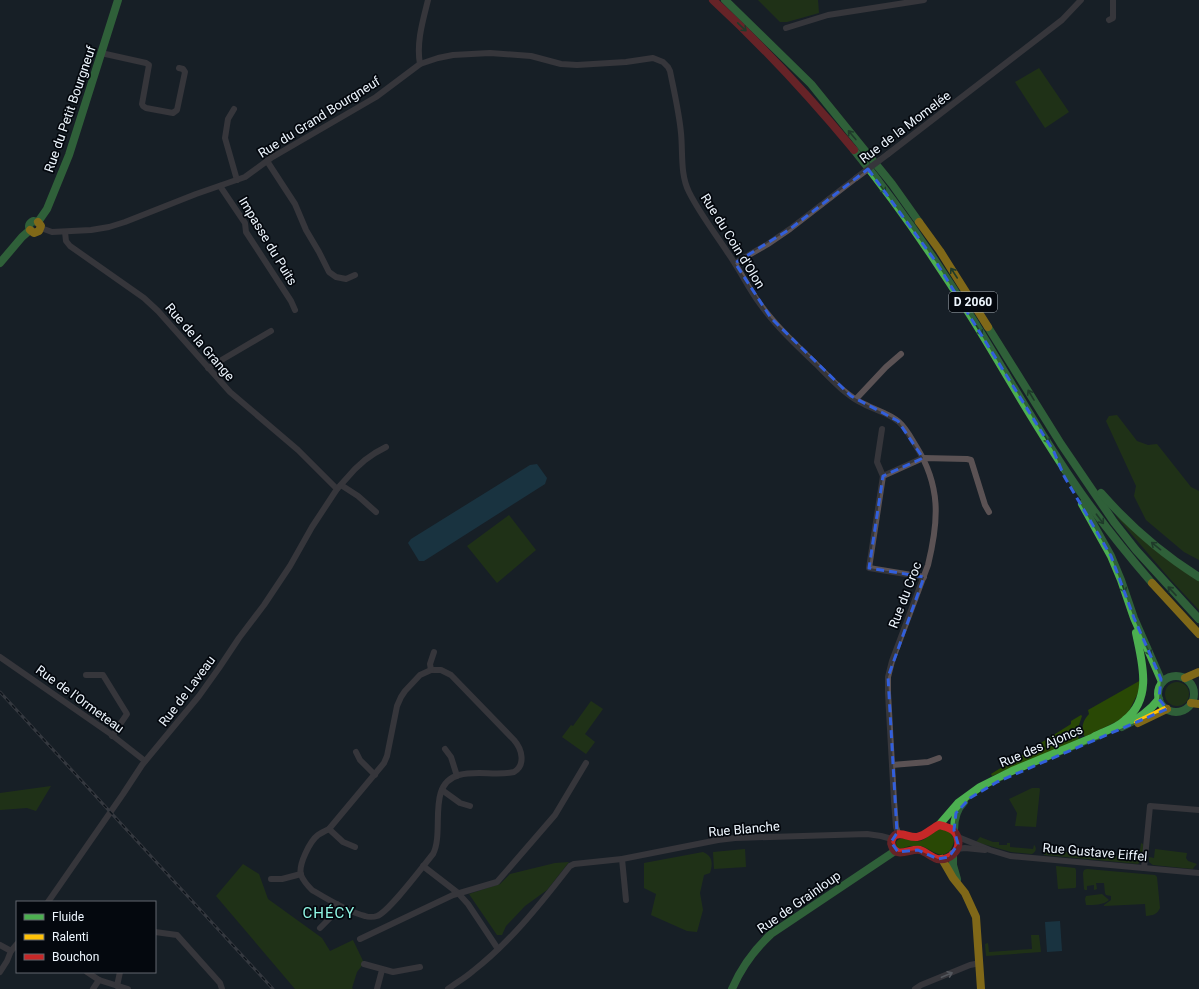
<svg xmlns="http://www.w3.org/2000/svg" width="1199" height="989" font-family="Roboto,sans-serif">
<rect width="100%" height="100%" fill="#171f27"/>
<g fill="#294805">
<path d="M 758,0 L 818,0 L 819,13 L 787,22 L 780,22 Z"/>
<path d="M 1039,68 L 1069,112 L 1045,128 L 1015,82 Z"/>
<path d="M 1117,415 L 1137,441 L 1148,445 L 1157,444 L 1191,487 L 1199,491 L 1199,560 L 1184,552 L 1146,520 L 1134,496 L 1136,486 L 1106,421 L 1109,416 Z"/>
<path d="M 509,515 L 536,550 L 497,583 L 467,546 Z"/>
<path d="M 1115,515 L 1199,581 L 1199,610 L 1170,579 Z"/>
<path d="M 1141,680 L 1141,687 L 1126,717 L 1085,737 C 1080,729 1083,720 1089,714 L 1088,710 Z"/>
<circle cx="1177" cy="694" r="12"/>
<path d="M 591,701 L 603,709 L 585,734 L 595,742 L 586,754 L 562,737 L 571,725 L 573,726 Z"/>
<path d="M 1081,715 L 1082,716 L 1077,731 L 1079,740 L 992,776 L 991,774 L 1071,724 L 1071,721 Z"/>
<path d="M 51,786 L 36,811 L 27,808 L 0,810 L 0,793 Z"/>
<path d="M 1032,788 L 1039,788 L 1040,789 L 1036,827 L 1015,826 L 1017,813 L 1009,799 Z"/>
<path d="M 939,829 L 949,831 L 954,839 C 954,847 948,857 938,854 C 931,852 927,847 920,846 C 917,846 914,846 911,846 C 904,847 897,853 896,842 C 902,834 912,843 920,841 C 928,839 932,831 939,829 Z"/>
<path d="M 980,837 L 993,842 L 999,842 L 999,845 L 1007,845 L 1007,843 L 1010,843 L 1010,847 L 1033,849 L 1034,845 L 1035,846 C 1037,850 1035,852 1032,854 L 1011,852 L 976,842 Z"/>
<path d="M 1141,843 L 1143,844 C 1143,850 1144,859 1138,864 L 1044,855 L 1044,850 L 1139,858 Z"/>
<path d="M 745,849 L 746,867 L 714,869 L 713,852 Z"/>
<path d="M 1155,849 L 1187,853 L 1186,858 L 1188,861 L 1197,864 L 1194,867 L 1193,869 L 1153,865 L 1149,862 L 1149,857 L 1154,858 Z"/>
<path d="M 703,852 C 713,856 713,864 710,873 L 704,875 L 700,893 L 703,910 L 697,932 L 687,931 L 651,915 L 656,894 L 644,888 L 644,863 Z"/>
<path d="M 569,862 L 547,890 L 525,906 L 506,926 L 502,935 L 497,935 L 469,894 L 500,884 L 510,874 L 555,863 Z"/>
<path d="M 243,864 L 259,874 L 268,899 L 322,938 L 330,951 L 353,940 L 364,963 L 357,972 L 352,988 L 353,989 L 295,989 L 216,896 Z"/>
<path d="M 1056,866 L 1075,868 L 1076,870 L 1076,887 L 1075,888 L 1058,889 Z"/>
<path d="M 1087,869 L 1155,875 L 1157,877 L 1160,908 C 1157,915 1153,915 1146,916 L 1145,904 L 1104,906 L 1104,905 L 1111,900 L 1111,896 L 1106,895 L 1105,893 L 1104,883 L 1096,883 L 1097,889 L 1094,890 L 1094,885 L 1087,886 L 1087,890 L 1085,890 L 1084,889 L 1083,873 L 1084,870 Z"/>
<path d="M 1102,894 L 1109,900 C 1103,905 1094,905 1086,905 L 1085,899 L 1086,896 Z"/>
<path d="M 1031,935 L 1039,935 L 1041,952 L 986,956 L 985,944 L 988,943 L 989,952 L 1032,949 Z"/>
</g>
<g fill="#1c4c5f">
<path d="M 537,464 L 547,478 L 545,484 L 424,561 L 419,561 L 408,543 L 411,539 L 530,465 Z"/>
<path d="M 1060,921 L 1062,951 L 1047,952 L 1045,922 Z"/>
</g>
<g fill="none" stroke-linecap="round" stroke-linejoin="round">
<g stroke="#5b5254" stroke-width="6">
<path d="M 1109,20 L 1113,18 L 1113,0"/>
<path d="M 786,28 L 828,15 L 924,0"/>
<path d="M 101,53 L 146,63 L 149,65 L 142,104 L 143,106 L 146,108 L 173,113 L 177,110 L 185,72 L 183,69 L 179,68"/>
<path d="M 420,64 C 416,43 423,20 428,0"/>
<path d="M 234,109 L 228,119 L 225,138 L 237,180"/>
<path d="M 888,154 L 1062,20 L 1081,0"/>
<path d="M 267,161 L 295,204 L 306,230 L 319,252 L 329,272 L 336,277 L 346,279 L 355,275"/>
<path d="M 220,186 L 245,223 L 246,232 L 291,301 L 295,310"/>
<path d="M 41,228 L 52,232 L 91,230 L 109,227 L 125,222 L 196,194 L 245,177 L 271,158 L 376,97 L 420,64 L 438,58 L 453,55 L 490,53 L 531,56 L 561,64 L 577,65 L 626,62 L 653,58 L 663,62 L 668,67 L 670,71 C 674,91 679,112 681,133 C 683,153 680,174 689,192 C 700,214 715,233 728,253 C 740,270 748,288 760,304 C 776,326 796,345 816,364 C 829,377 846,396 864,404 C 875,410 889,413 899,422 C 906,428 911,438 916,446 C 941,486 939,520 928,565 L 892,661 L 888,677 L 888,693 L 894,801 L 896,827 L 898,833"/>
<path d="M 65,232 L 66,241 L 70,246 L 144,298 L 158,311 L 230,392 L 298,450 L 337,489"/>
<path d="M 735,263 L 768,244 L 790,229 L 856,178"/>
<path d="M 208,368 L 271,331"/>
<path d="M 856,399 L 886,367 L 901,354"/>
<path d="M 882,429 L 877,462 L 883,476"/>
<path d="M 341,485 L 358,496 L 376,512"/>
<path d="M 924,577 L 869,568 L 883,476 L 923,458 L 967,459 L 971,460 L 985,505 L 989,512"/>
<path d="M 0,657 L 108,732 L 145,761"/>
<path d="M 431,670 L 441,670 L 451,675 L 514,740 C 522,749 526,765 514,772 C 496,776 477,770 459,775 C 426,784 445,831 433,854 C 423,866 389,912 377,916 C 374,917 368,917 365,916 C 348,912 327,899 312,890 C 308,886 303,880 301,875 C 298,865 310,841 318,835 C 321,833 325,831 329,829 L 384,763 L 387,756 L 397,706 L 401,697 L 405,691 L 420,675 Z"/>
<path d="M 431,670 L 430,664 L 434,652"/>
<path d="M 86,675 L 103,675 L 127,714 L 112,736"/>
<path d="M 445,749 L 451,757 L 457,776"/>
<path d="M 356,752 L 360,760 L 375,775"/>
<path d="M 892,765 L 928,762 L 939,758"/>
<path d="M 442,790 L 460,803 L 470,806"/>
<path d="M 329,829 L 343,842 L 355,847"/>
<path d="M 958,837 L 990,850 L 1010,856 L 1199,873"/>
<path d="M 957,849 L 965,848 L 985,850"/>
<path d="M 622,859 L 626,900"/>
<path d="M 423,866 L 458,893 L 468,904 L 498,949"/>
<path d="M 1144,868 L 1150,806 L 1199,810"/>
<path d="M 271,879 L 282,879 L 301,874"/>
<path d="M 48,902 L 123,794 L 142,765 L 199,696 L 219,668 L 239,638 L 264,605 L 290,566 L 312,527 L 337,489 L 355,469 L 365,460 L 375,453 L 386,447"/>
<path d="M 320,928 L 331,917 L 337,904"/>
<path d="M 155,932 L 177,935 L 220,983 L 222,989"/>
<path d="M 360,939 L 453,895 L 497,882 L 555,815 L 586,763"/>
<path d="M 0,945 L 11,951"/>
<path d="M 364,964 L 393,972 L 420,967"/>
<path d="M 0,972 L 7,961 L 11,951 L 17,944"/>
<path d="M 87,972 L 99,980 L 128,989"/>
<path d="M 117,986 L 120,972"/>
<path d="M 93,989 L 99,980"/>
<path d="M 377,989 L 382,970"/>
<path d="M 448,989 C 456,983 465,978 473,971 C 509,943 538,907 566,871 L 570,866 L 574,864 L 622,859 L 718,840 L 735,838 L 867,834 L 881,836 L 892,839"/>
<path d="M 915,989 L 921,985 L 970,965 L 980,963"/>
</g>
<g stroke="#4caf50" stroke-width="8">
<path d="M 725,0 L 811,84 L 892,184 L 919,222"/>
<path d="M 854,150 C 897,203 936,260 972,318 C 1008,376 1041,437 1081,493 C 1103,524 1127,554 1152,583"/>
<path d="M 38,222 L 47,209 L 69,155 L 118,0"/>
<path d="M 30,230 C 28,226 29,223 33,221 L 38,222"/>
<path d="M 0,263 L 22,237 L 30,230"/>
<path d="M 988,327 L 1061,444 L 1114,522 L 1136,550 L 1199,619"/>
<path d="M 1101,493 C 1130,526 1162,554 1199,577"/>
<path d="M 1082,504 L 1111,556 L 1121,580 L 1134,618 L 1162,682"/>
<circle cx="1176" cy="694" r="18"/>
<path d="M 1122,727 C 1137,720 1149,712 1159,699"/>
<path d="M 1095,736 C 1105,731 1117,728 1125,720 C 1153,698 1142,662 1136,633"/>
<path d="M 939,825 L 958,803 L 980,787 L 1012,771 L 1099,735"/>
<path d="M 954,830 C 954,819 956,810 964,802"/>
<path d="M 953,854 L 953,865 L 957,879"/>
<path d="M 732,989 C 741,968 754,950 771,934 L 895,851"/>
</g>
<g stroke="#ffc107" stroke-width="8">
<path d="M 919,222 L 940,251 L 988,327"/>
<path d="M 30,230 L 34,233 L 39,231 L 41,226 L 38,222"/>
<path d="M 1152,583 L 1199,634"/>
<path d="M 1185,678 L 1199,672"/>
<path d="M 1191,703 L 1199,704"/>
<path d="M 1138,723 L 1167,709"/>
<path d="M 942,859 L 953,878 L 965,893 L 976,917 L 981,989"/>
</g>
<g stroke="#c62828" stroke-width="8">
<path d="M 713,0 C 764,47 810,97 854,150"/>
<path d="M 939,825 C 947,827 956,829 958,839 C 961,851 949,861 937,859 C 931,857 926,852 920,850 C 911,848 896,859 892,846 C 890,842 892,838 895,835 C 903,832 909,838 917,837 C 925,836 932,828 939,825 Z"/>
</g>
<g stroke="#58585d" stroke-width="3">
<path id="rail" d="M 0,692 L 273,989"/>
</g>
<use href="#rail" stroke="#04080e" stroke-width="1.5" stroke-dasharray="4.5" stroke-linecap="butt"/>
<path stroke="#5b5254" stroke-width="6" d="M 856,178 L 888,154"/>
</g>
<defs><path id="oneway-shaft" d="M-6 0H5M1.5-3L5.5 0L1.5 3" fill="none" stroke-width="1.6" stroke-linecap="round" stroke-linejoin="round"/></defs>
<g stroke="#285c2f">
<use href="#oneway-shaft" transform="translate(742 27) rotate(44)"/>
<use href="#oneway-shaft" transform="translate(852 135) rotate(-130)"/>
<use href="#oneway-shaft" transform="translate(882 188) rotate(53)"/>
<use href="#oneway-shaft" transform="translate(954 273) rotate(-123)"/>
<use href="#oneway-shaft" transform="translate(979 330) rotate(58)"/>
<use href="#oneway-shaft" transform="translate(1031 395) rotate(-121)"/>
<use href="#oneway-shaft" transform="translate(1046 438) rotate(58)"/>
<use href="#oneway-shaft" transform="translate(1100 519) rotate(53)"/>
<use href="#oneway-shaft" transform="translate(1156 546) rotate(-141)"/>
<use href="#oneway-shaft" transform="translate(1123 587) rotate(71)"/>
<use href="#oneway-shaft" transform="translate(1172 591) rotate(-133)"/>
<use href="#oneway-shaft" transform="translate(1148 650) rotate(64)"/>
</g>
<use stroke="#9d9ca0" href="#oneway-shaft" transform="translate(947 975) rotate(-23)"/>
<path d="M0 0H1199V989H0ZM 868,169 L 936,262 L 1054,452 L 1064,476 L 1111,556 L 1134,618 L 1161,679 L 1159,699 L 1167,709 L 997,782 L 970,798 L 956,813 L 954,830 L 958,844 L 949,857 L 938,859 L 918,850 L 898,852 L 891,842 L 897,833 L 888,677 L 924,577 L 869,568 L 883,476 L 923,458 L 898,421 L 851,396 L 771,318 L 735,263 L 790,229 Z" fill="#171f27" fill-opacity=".55" fill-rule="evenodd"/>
<path fill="none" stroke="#325fdc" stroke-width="3" stroke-dasharray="8 5" stroke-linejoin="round" d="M 868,169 L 936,262 L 1054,452 L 1064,476 L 1111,556 L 1134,618 L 1161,679 L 1159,699 L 1167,709 L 997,782 L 970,798 L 956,813 L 954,830 L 958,844 L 949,857 L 938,859 L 918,850 L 898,852 L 891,842 L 897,833 L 888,677 L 924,577 L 869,568 L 883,476 L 923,458 L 898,421 L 851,396 L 771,318 L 735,263 L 790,229 Z"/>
<g text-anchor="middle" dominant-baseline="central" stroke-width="3.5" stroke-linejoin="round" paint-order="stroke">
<rect fill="#04080e" stroke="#a8afb6" stroke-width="1" x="949" y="292" width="48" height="20" rx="3"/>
<g font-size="12" font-weight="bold" fill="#eef6fe">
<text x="973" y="302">D 2060</text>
</g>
<g font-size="13" fill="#eef6fe" stroke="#04080e">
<text transform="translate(70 109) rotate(-71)">Rue du Petit Bourgneuf</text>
<text transform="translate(319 117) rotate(-32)">Rue du Grand Bourgneuf</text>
<text transform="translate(905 127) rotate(-37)">Rue de la Momelée</text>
<text transform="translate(268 241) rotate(59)">Impasse du Puits</text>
<text transform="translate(733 241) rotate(58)">Rue du Coin d'Olon</text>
<text transform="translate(200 342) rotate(49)">Rue de la Grange</text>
<text transform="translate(905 595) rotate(-69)">Rue du Croc</text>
<text transform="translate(187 691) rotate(-53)">Rue de Laveau</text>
<text transform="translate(80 699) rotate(36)">Rue de l'Ormeteau</text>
<text transform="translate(1041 746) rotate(-23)">Rue des Ajoncs</text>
<text transform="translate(744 829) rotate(-5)">Rue Blanche</text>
<text transform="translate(1095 852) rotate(5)">Rue Gustave Eiffel</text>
<text transform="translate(799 902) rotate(-35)">Rue de Grainloup</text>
</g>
<g font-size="15" letter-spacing="1" fill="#91f8e6" stroke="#04080e">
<text x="329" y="913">CHÉCY</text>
</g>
</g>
<rect x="16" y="901" width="140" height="72" fill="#04080e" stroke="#62676e"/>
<rect x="24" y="914" width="20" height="6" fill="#4caf50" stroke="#62676e"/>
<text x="52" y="921" font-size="12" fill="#eef6fe">Fluide</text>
<rect x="24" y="934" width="20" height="6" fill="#ffc107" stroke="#62676e"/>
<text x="52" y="941" font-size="12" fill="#eef6fe">Ralenti</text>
<rect x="24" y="954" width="20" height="6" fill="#c62828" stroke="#62676e"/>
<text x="52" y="961" font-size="12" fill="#eef6fe">Bouchon</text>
</svg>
